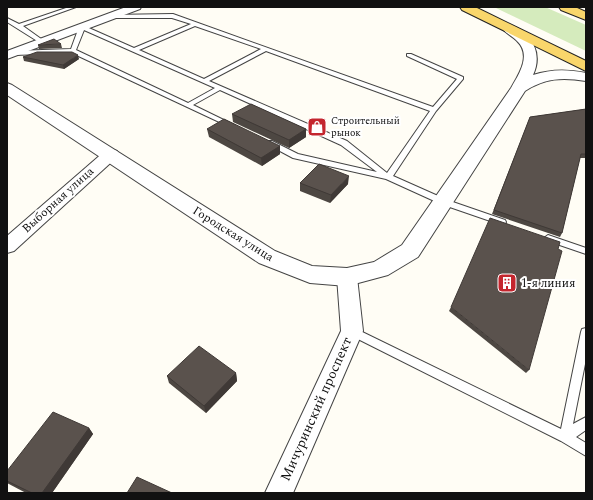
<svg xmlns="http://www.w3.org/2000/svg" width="593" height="500" font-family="Spectral,serif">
<rect width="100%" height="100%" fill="#fffdf5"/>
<path fill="#d5ebbd" d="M 494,7 L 545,7 L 586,25 L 586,51 Z"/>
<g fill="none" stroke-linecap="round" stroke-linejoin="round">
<g stroke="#444" stroke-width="2">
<g id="service">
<path d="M 69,7 L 76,7 L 23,26 L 44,41 L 44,43 L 42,44 L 7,22 L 7,18 L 19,24 Z"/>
<path d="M 173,14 L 433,107 L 457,79 L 407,56 L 407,54 L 411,54 L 463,77 L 463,79 L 436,111 L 393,176 L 447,200 L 505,220 L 506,222 L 505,224 L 499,224 L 441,204 L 386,179 L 293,158 L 265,143 L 266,141 L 272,141 L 298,154 L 377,172 L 341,145 L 220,90 L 193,105 L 234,125 L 234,127 L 230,127 L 72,53 L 14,55 L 11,53 L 14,51 L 71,49 L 79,27 L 82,25 L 134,48 L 191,24 L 172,18 L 111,18 L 109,17 L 109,15 ZM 195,26 L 261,49 L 204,79 L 139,50 ZM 84,30 L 215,88 L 188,103 L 76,50 ZM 266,51 L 430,111 L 387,173 L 347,141 L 209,81 Z"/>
<path d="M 548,235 L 586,248 L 586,254 L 545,240 L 544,238 Z"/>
<path d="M 352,327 L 561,429 L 581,332 L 582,329 L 586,328 L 586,359 L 573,424 L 586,417 L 586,430 L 576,437 L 586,443 L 586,456 L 561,441 L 348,334 L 347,331 L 348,328 Z"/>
</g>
</g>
<g stroke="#444" stroke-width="2">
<g id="minor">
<path d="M 126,7 L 141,7 L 140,9 L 7,59 L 7,51 Z"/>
<path d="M 111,149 L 117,151 L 119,154 L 117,157 L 14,251 L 7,253 L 7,236 L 105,151 Z"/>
<path d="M 347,269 L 354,272 L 357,277 L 363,331 L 293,493 L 265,493 L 341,331 L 337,277 L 340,272 Z"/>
</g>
</g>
<g stroke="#444" stroke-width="2">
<path id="tertiary" d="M 509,25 C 532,31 543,54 533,75 C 551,69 567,69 586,73 L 586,81 C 562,77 545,78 525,91 L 418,257 L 388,275 L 347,286 L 310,283 L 259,263 L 7,95 L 7,83 L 12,85 L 275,251 L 312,266 L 347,268 L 374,262 L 402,245 L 511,88 C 519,74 532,55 517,41 C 513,36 506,34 503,29 Z"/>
</g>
<g stroke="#222" stroke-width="2">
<g id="primary">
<path d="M 460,7 L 475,7 L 586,61 L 586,71 L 462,10 Z"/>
<path d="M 559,7 L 575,7 L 586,12 L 586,20 L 561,10 Z"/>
</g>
</g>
<use href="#service" fill="#fff" fill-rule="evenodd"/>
<use href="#minor" fill="#fff" fill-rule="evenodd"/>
<use href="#tertiary" fill="#fff" fill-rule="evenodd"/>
<use href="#primary" fill="#f9d66b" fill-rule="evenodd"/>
</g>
<g fill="#4d4742">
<path d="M 61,44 L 62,48 L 39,49 L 38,45 Z"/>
<path d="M 23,57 L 79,59 L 64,69 L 24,61 Z"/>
<path d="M 586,109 L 586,158 L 580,158 L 562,233 L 560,237 L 492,214 L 530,117 Z"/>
<path d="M 232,114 L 306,129 L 306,137 L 289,148 L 233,122 Z"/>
<path d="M 207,129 L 280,146 L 280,154 L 262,166 L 209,137 Z"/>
<path d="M 300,183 L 348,184 L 330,203 L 300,191 Z"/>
<path d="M 451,307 L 529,370 L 526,373 L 449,311 Z"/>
<path d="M 236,373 L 237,381 L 206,413 L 169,383 L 167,376 Z"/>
<path d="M 89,428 L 93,434 L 52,493 L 26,493 L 7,483 L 7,471 Z"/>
</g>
<g fill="#3f3936">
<path d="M 78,55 L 79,59 L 64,69 L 63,65 Z"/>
<path d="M 306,129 L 306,137 L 289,148 L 289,140 Z"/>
<path d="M 280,146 L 280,154 L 262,166 L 261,158 Z"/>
<path d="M 349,176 L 348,184 L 330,203 L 331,195 Z"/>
<path d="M 236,373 L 237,381 L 206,413 L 204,406 Z"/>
<path d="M 89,428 L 93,434 L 52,493 L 42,493 Z"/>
</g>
<g fill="#5a524d" stroke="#3f3936">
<path d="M 54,39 L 61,44 L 38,45 Z"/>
<path d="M 37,52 L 72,52 L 78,55 L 63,65 L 23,57 Z"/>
<path d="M 251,104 L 306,129 L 289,140 L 232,114 Z"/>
<path d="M 586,109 L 586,154 L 581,154 L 562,233 L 494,210 L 530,117 Z"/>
<path d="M 224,119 L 280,146 L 261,158 L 207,129 Z"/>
<path d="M 319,164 L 349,176 L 331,195 L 300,183 Z"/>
<path d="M 490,218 L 560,242 L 558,249 L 562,251 L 529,370 L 451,307 Z"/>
<path d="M 199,346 L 236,373 L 204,406 L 167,376 Z"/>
<path d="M 53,412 L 89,428 L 42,493 L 32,493 L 7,481 L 7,471 Z"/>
<path d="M 137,477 L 172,493 L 127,493 Z"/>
</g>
<defs>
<g id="shop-square" transform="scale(1)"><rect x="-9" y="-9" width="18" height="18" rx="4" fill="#c4262e" stroke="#fff"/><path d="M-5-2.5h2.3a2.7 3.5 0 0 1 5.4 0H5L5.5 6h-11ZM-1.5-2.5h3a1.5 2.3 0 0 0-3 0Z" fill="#fff"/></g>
<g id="building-square" transform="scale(1)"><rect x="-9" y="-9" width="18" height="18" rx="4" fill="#c4262e" stroke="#fff"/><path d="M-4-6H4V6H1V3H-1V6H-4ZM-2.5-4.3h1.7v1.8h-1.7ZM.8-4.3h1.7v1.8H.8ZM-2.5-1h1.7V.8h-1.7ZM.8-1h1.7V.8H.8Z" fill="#fff"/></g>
</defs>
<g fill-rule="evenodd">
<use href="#shop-square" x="317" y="127"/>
<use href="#building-square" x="507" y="283"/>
</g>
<g text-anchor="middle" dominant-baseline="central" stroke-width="4" stroke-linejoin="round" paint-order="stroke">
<g font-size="10" fill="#111" stroke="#fff" text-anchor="start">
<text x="331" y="121">Строительный<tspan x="331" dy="12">рынок</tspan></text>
</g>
<g font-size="12" fill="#111" stroke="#fff">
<text transform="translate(58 200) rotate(-42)">Выборная улица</text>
<text transform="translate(233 234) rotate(32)">Городская улица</text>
</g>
<g font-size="12" fill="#111" stroke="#fff" text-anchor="start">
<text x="521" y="283">1-я линия</text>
</g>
<g font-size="14" fill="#111" stroke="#fff">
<text transform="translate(316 409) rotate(-66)">Мичуринский проспект</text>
</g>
</g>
<rect width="593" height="500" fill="none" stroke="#111111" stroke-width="16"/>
</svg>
